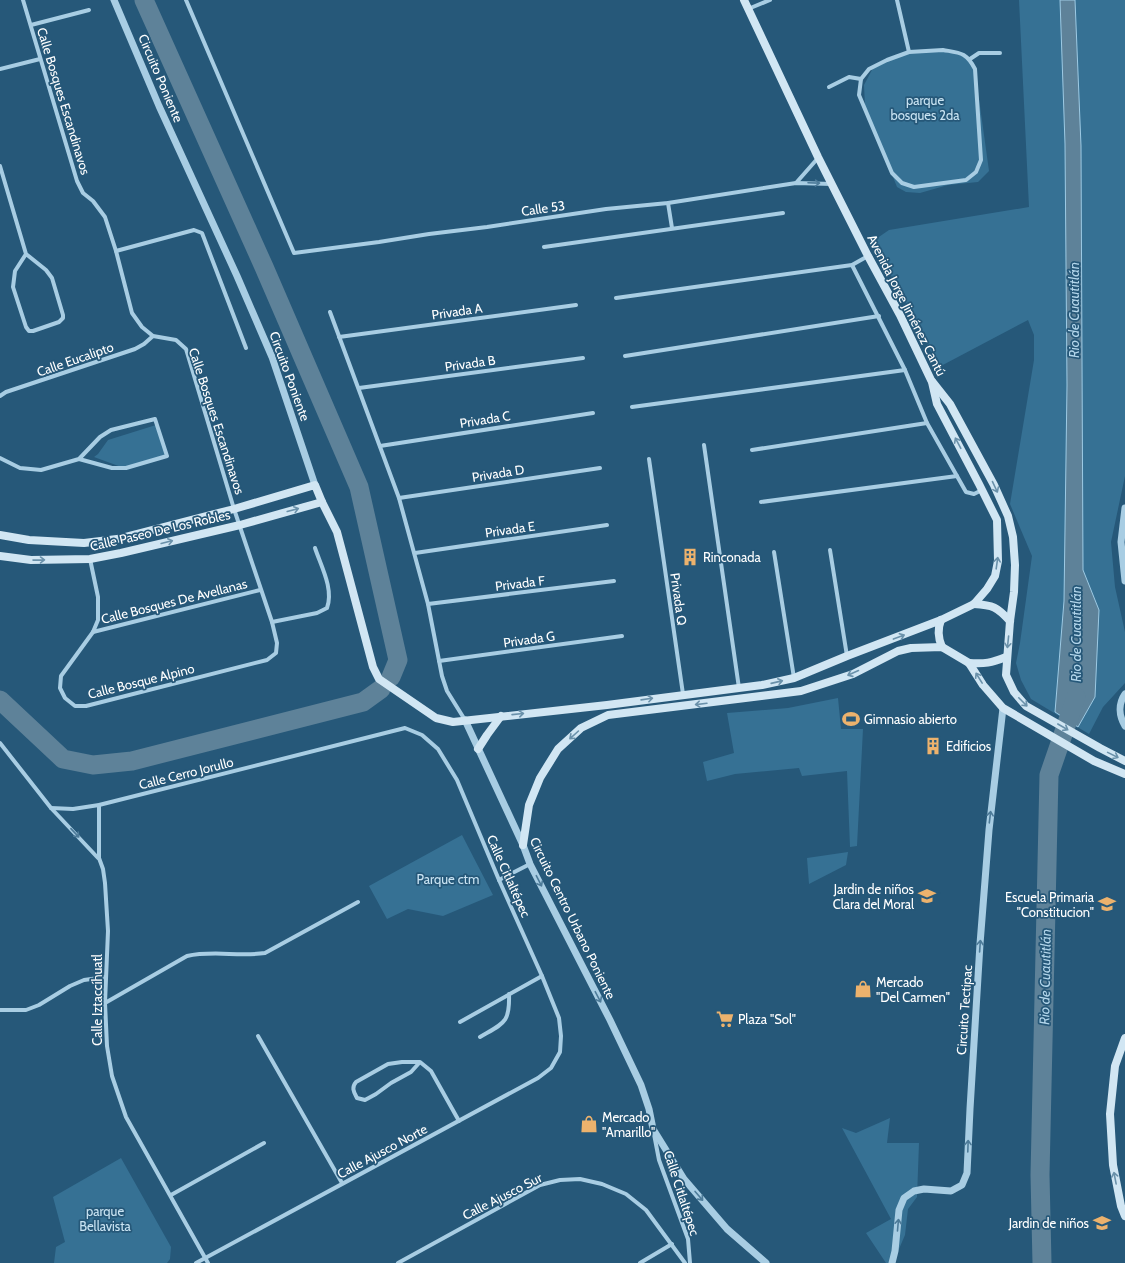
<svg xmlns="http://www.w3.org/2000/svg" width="1125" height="1263" font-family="Cabin,sans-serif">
<rect width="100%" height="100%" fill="#265879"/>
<g fill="#367194">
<path d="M 1019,0 L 1125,0 L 1125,476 L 1111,542 L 1115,587 L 1125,632 L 1125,683 L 1103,707 L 1089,734 L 1031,699 L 1021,680 L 1016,663 L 1020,643 L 1032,556 L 1010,504 L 1034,360 L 1034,335 L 1028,320 L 939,367 L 873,241 L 889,230 L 1029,207 Z"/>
<path d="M 948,51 L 969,58 L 974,63 L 989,171 L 978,182 L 948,185 L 920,193 L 906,192 L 897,187 L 865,106 L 864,85 L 873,68 L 888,61 L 914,52 Z"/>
<path d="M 156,425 L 166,455 L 124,468 L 94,457 L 98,454 L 108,440 Z"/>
<path d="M 838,698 L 841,729 L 863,729 L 857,846 L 850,847 L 847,771 L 802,776 L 799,768 L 735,774 L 707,781 L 703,762 L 734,753 L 727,713 L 788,708 Z"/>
<path d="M 462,835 L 493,895 L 443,916 L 408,909 L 387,919 L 369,886 Z"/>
<path d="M 848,852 L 846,865 L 809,884 L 807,858 Z"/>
<path d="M 890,1118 L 887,1143 L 919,1143 L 917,1197 L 908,1209 L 905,1235 L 893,1263 L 886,1263 L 866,1233 L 891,1219 L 842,1128 L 856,1133 Z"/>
<path d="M 121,1158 L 171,1247 L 170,1259 L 167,1263 L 54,1263 L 56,1247 L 65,1242 L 53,1197 Z"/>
</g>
<path fill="#5e8299" stroke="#9dcae4" d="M 1060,0 L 1075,0 L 1081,146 L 1083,570 L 1099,610 L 1095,697 L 1078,727 L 1055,712 L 1064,601 L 1067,385 L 1065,144 Z"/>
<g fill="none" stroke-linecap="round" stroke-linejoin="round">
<g stroke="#5e8299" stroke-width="19">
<path d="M 144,0 L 264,267 L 359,487 L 398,660 L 391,677"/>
<path d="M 0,700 L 63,759 L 93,765 L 132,761 L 363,702 L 381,689"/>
<path d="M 1042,1263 L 1040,1175 L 1049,775 L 1076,697"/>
</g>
<g stroke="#a8cde3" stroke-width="4">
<path d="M 23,0 L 77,181 L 83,193 L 93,201 L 105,217 L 116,251 L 132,313 L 142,327 L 153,336 L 176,340 L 186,349 L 234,509 L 272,622 L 277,643 L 276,653 L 267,660 L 86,706 L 75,706 L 65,698 L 60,688 L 61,676 L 93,632 L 98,620 L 98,597 L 90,559"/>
<path d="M 186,0 L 294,253 L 379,242 L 429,234 L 487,227 L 606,209 L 668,203 L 796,183 L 832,184"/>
<path d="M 897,0 L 909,52"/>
<path d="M 748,9 L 770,0"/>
<path d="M 31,25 L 89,10"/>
<path d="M 943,50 C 960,53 966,52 975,69 L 981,160 L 976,172 L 966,180 L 914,187 L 902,183 L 892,173 L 859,95 L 861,79 L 869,69 L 887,60 L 909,52 Z"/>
<path d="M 970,59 L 979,53 L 1000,53"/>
<path d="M 0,69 L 40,59"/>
<path d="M 829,87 L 849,77 L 861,79"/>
<path d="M 0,166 L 26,254 L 46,270 L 52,278 L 63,315 L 63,318 L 59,322 L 33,331 L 29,331 L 26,327 L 13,287 L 15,271 L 26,254"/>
<path d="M 796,183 L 818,158"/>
<path d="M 668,203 L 672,228"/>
<path d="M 544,247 L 783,213"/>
<path d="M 116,251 L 194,230 L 202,233 L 246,348"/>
<path d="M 852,265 L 905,370 L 927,423 L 966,492 L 974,494 L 982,490"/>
<path d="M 616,298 L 852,265 L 868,256"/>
<path d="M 330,312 L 399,498 L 428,604 L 442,676 L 447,691 L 465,720"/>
<path d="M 339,337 L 576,305"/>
<path d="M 625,356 L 879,316"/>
<path d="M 359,388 L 583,358"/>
<path d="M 0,396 L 6,392 L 135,349 L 144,344 L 153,336"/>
<path d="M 632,407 L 905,370"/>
<path d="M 704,445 L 739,688"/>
<path d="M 380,446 L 593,413"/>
<path d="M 752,450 L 927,423"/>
<path d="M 0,458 L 20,468 L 41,470 L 79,459 L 112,468 L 126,468 L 167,456 L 155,419 L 111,430 L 100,437 L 79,459"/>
<path d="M 649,459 L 683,694"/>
<path d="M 399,498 L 600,468"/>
<path d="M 761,502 L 957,476"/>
<path d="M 830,550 L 847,656"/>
<path d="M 774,552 L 794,678"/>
<path d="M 415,553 L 607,525"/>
<path d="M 428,604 L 614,581"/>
<path d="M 272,622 L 317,613 L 327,608 C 334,589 321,566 315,548"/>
<path d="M 93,632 L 260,590"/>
<path d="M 439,661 L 622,636"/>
<path d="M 0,743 L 51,808 L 98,858"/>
<path d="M 99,805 L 99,858 L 103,869 L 105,883 L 108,931 L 105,1003 L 107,1046 L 112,1076 L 126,1117 L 208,1263"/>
<path d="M 51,808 L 73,809 L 99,805 L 405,728 L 422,735 L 438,749 L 457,780 L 499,880 L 542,976 L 559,1018 L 561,1036 L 560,1052 L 551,1068 L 538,1078 L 196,1263"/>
<path d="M 499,880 L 530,864"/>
<path d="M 105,1003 L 187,956 C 213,950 239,957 265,953 L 358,902"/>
<path d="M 0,1010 L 26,1010 L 39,1005 L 70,986 L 84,980 L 106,977"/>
<path d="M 460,1022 L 542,976"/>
<path d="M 258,1036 L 342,1183"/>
<path d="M 480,1037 C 504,1023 510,1023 509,994"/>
<path d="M 420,1062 L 411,1072 L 391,1083 L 376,1094 L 365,1100 L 357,1098 C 354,1092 351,1088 356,1082 L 388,1064 L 402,1062 L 420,1062 L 431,1071 L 459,1121"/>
<path d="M 654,1134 L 659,1160 L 688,1239 L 690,1263"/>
<path d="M 171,1195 L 264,1143"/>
<path d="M 398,1263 L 540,1185 L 560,1180 L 580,1179 L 602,1184 L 626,1194 L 646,1210 L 685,1263"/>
<path d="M 640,1263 L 672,1244"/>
</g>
<g stroke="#a8cde3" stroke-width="7">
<path d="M 114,0 L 159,106 L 237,276 L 272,357 L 315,485"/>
<path d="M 1125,508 L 1121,542 L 1125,581"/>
<path d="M 1125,694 C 1118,704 1119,716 1125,726"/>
<path d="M 465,720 L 523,845 L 530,864 L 610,1020 L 641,1085 L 649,1109 L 653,1129 L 684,1179 L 727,1229 L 766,1263"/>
<path d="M 892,1263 L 895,1251 L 899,1210 L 904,1198 L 914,1191 L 924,1189 L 951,1191 L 962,1185 L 967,1173 L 970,1109 L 980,944 L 989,830 L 1003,708"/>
</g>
<g stroke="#d1e6f3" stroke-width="8">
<path d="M 744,0 L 818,157 L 868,256 L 900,315 L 931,380 L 950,404 L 994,485 L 1008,516 L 1013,537 L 1015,565 L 1014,592 L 1010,621 L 1006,675 L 1014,692 L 1026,706 L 1100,748 L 1125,761"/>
<path d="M 0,535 L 29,540 L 84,543 L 117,539 L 234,509 L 315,485 L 322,502 L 337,532 L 373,667 L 379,679 L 436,718 L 453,722 L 607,705 L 762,685 L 794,678 L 847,656 L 941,620 L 974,604 L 987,589 L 995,576 L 998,561 L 997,520 L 979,484 L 937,404 L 932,382"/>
<path d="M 0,556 L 31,560 L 90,559 L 121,553 L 240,525 L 322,502"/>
<path d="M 974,604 C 993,605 997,607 1010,621"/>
<path d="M 941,620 C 937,630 938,638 942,647"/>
<path d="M 969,663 C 985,664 991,663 1006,657"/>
<path d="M 478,749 L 487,735 L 501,716"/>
<path d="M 523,845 L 529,805 L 540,778 L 558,749 L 581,728 L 608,715 L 801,691 L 853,674 L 898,651 L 911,648 L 942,647 L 969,663 L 983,685 L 1003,708 L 1094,761 L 1125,774"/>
<path d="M 1125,1038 L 1115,1066 L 1110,1114 L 1113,1165 L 1121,1206 L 1125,1216"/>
</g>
</g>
<defs><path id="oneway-shaft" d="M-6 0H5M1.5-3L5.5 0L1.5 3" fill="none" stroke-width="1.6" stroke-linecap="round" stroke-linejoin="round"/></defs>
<g stroke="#4d7b99">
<use href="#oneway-shaft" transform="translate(814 183) rotate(2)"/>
<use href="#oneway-shaft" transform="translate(990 817) rotate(-83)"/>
<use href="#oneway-shaft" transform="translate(75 833) rotate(47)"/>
<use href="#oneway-shaft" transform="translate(539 881) rotate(63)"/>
<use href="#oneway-shaft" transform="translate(980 946) rotate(-86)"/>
<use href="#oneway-shaft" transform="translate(598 997) rotate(62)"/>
<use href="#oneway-shaft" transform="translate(968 1146) rotate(-88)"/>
<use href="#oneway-shaft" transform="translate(699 1196) rotate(49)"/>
<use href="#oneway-shaft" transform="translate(898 1225) rotate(-85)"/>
</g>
<g stroke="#6a91aa">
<use href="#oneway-shaft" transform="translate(958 443) rotate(-118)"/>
<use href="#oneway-shaft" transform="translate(995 487) rotate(65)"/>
<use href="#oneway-shaft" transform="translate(293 510) rotate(-15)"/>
<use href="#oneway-shaft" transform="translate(167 542) rotate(-14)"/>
<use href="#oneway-shaft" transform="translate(39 560) rotate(-1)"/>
<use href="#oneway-shaft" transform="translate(997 563) rotate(-82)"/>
<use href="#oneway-shaft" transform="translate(899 637) rotate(-20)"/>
<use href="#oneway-shaft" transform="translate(1008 642) rotate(96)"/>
<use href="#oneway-shaft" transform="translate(853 673) rotate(156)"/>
<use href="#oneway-shaft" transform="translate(979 678) rotate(-122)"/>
<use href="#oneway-shaft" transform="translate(777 682) rotate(-13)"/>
<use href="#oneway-shaft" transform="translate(647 699) rotate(-8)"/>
<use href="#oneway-shaft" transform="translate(1023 702) rotate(45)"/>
<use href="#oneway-shaft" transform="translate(701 704) rotate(173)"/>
<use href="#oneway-shaft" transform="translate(518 714) rotate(-6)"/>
<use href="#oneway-shaft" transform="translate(1063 727) rotate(30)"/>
<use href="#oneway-shaft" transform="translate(574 735) rotate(138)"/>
<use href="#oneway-shaft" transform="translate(1113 755) rotate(26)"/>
<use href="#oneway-shaft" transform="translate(1115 1178) rotate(-101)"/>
</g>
<defs>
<g id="building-bare" transform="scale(1.38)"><path d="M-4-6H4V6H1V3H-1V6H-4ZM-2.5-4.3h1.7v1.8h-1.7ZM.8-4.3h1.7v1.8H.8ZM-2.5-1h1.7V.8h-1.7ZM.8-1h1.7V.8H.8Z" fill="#ecb26d" stroke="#265879" stroke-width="2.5" paint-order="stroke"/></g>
<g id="stadium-bare" transform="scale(1.38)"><path d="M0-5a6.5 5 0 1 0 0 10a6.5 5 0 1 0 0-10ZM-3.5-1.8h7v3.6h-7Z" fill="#ecb26d" stroke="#265879" stroke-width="2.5" paint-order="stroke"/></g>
<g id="school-bare" transform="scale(1.38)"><path d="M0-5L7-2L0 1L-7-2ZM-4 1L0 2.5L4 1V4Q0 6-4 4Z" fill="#ecb26d" stroke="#265879" stroke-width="2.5" paint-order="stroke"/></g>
<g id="shop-bare" transform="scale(1.38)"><path d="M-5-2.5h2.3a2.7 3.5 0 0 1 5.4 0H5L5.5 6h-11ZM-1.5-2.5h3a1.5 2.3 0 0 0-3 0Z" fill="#ecb26d" stroke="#265879" stroke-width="2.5" paint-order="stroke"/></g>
<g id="supermarket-bare" transform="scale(1.38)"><path d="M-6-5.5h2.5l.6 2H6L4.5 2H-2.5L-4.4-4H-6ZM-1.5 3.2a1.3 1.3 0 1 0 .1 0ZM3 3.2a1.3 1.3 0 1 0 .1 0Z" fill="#ecb26d" stroke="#265879" stroke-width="2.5" paint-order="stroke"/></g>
</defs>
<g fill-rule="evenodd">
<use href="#building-bare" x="690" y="557"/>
<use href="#stadium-bare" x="851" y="719"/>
<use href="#building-bare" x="933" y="746"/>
<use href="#school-bare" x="927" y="896"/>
<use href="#school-bare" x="1107" y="904"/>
<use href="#shop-bare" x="863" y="989"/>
<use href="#supermarket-bare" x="725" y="1019"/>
<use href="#shop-bare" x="589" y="1124"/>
<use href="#school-bare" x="1102" y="1223"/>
</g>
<g text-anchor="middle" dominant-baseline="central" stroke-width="3.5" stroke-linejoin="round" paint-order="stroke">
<g font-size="13" fill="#fff" stroke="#265879">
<text transform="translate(161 78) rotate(67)">Circuito Poniente</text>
<text transform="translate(64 101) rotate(73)">Calle Bosques Escandinavos</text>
<text transform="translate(543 208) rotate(-8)">Calle 53</text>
<text transform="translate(907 305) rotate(63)">Avenida Jorge Jiménez Cantú</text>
<text transform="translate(457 311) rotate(-8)">Privada A</text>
<text transform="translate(75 359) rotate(-19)">Calle Eucalipto</text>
<text transform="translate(470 363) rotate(-8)">Privada B</text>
<text transform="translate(290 376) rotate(70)">Circuito Poniente</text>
<text transform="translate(485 419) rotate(-9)">Privada C</text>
<text transform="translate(217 421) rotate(72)">Calle Bosques Escandinavos</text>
<text transform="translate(498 473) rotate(-9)">Privada D</text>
<text transform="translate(510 529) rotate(-8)">Privada E</text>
<text transform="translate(160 530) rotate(-13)">Calle Paseo De Los Robles</text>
<text transform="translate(520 583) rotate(-7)">Privada F</text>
<text transform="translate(679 599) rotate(82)">Privada Q</text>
<text transform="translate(174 601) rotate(-14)">Calle Bosques De Avellanas</text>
<text transform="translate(529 639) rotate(-8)">Privada G</text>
<text transform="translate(141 681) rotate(-14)">Calle Bosque Alpino</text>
<text transform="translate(186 773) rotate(-14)">Calle Cerro Jorullo</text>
<text transform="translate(509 876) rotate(66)">Calle Citlaltépec</text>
<text transform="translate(573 918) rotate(64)">Circuito Centro Urbano Poniente</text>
<text transform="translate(97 1000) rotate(-90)">Calle Iztaccíhuatl</text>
<text transform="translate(964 1010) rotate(-86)">Circuito Tectipac</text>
<text transform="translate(382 1151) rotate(-28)">Calle Ajusco Norte</text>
<text transform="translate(682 1193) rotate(72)">Calle Citlaltépec</text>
<text transform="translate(502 1196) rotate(-27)">Calle Ajusco Sur</text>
</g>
<g font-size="13" fill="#cae4f3" stroke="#265879">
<text x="925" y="100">parque<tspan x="925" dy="15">bosques 2da</tspan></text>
<text x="448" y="879">Parque ctm</text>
<text x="105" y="1211">parque<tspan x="105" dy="15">Bellavista</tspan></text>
</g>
<g font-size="13" fill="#fff" stroke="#265879" text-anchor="start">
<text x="703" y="557">Rinconada</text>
<text x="864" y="719">Gimnasio abierto</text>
<text x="946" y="746">Edificios</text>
<text x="914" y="889" text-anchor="end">Jardin de niños<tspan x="914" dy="15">Clara del Moral</tspan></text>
<text x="1094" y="897" text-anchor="end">Escuela Primaria<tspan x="1094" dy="15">"Constitucion"</tspan></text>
<text x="876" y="982">Mercado<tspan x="876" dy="15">"Del Carmen"</tspan></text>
<text x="738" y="1019">Plaza "Sol"</text>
<text x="602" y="1117">Mercado<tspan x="602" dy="15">"Amarillo"</tspan></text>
<text x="1089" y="1223" text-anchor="end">Jardin de niños</text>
</g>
<g font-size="14" font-style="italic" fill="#b3d6eb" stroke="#265879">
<text transform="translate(1074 310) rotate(-90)">Rio de Cuautitlán</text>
<text transform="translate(1076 634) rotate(-90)">Rio de Cuautitlán</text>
<text transform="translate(1045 977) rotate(-89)">Rio de Cuautitlán</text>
</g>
</g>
</svg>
